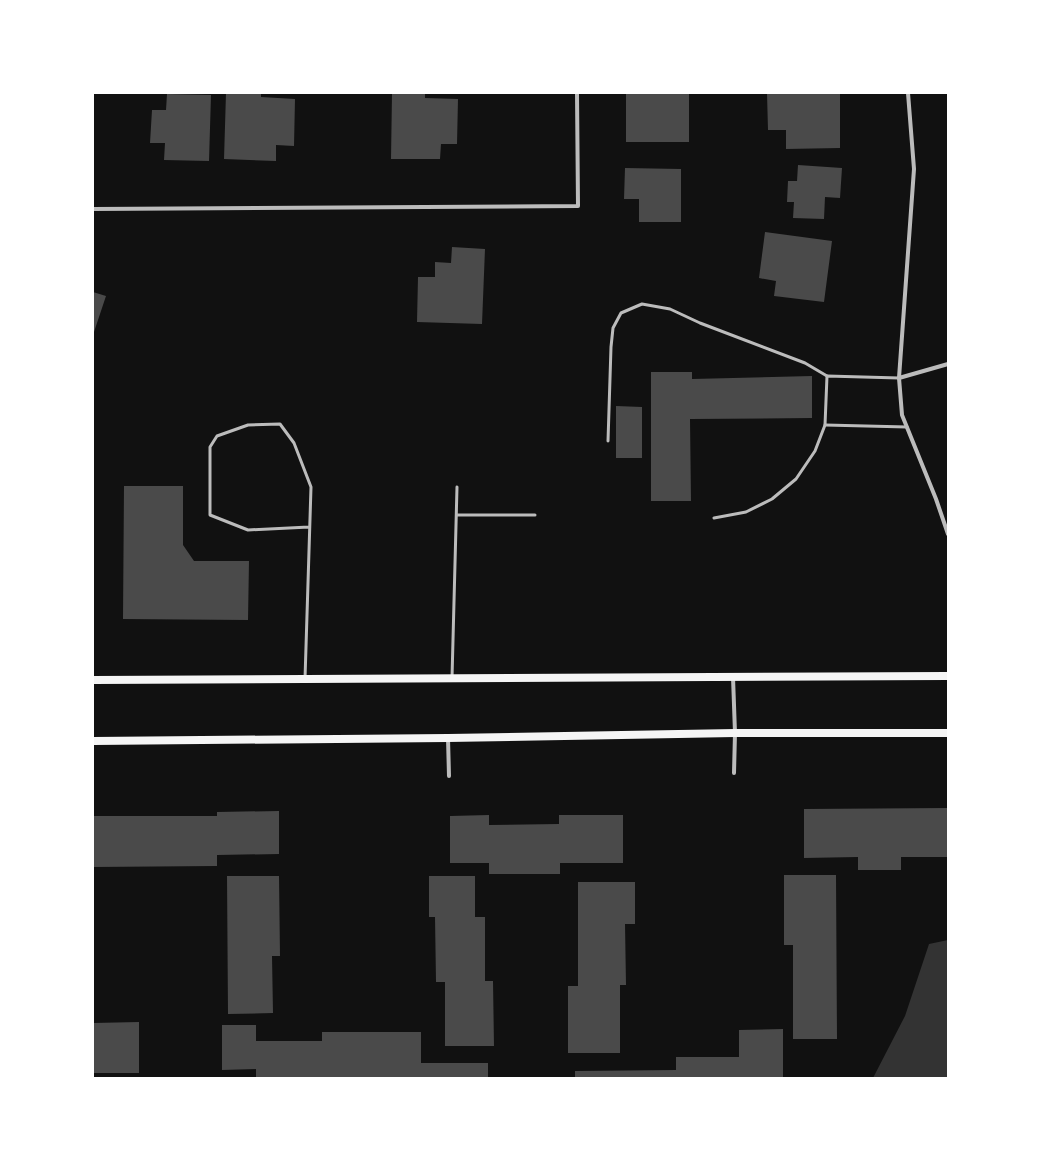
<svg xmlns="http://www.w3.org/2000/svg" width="1041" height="1171" font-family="Karla,sans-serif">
<rect width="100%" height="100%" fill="#111"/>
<path fill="#333" d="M 948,940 L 948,1078 L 873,1078 L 905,1016 L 929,944 Z"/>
<g fill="#4a4a4a">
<path d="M 226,93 L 261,93 L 261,97 L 295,99 L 294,146 L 276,145 L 276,161 L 224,159 Z"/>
<path d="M 392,93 L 425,93 L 425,98 L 458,99 L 457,144 L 441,144 L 440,159 L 391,159 Z"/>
<rect x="626" y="93" width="63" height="49"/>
<path d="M 767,93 L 840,93 L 840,148 L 786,149 L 786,130 L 768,130 Z"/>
<path d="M 167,94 L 211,95 L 209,161 L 164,160 L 165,143 L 150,143 L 152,110 L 166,110 Z"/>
<path d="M 798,165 L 842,168 L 840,198 L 825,197 L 824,219 L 793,218 L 794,202 L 787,202 L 788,181 L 797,181 Z"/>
<path d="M 625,168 L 681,169 L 681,222 L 639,222 L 639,199 L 624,199 Z"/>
<path d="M 765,232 L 832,241 L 824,302 L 774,296 L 776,281 L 759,278 Z"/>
<path d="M 452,247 L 485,249 L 482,324 L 417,322 L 418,277 L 435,277 L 435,262 L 451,263 Z"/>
<path d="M 93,292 L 106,296 L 93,335 Z"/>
<path d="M 651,372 L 692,372 L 692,379 L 812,376 L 812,418 L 690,419 L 691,501 L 651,501 Z"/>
<path d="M 616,406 L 642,407 L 642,458 L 616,458 Z"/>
<path d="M 124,486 L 183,486 L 183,545 L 194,561 L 249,561 L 248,620 L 123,619 Z"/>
<path d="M 948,808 L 948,857 L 901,857 L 901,870 L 858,870 L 858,857 L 804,858 L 804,809 Z"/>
<path d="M 279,811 L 279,854 L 217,855 L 217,866 L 93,867 L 93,816 L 217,816 L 217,812 Z"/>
<path d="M 489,815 L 489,825 L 559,824 L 559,815 L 623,815 L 623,863 L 560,863 L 560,874 L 489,874 L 489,863 L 450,863 L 450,816 Z"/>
<path d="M 784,875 L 836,875 L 837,1039 L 793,1039 L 793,945 L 784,945 Z"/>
<path d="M 227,876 L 279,876 L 280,956 L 272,956 L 273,1013 L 228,1014 Z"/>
<path d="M 429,876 L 475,876 L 475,917 L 485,917 L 485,981 L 493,981 L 494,1046 L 445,1046 L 445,982 L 436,982 L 435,917 L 429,917 Z"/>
<path d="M 578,882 L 635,882 L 635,924 L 625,924 L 626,985 L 620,985 L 620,1053 L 568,1053 L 568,986 L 578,986 Z"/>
<path d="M 139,1022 L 139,1073 L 93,1073 L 93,1023 Z"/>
<path d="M 222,1025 L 256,1025 L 256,1041 L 322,1041 L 322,1032 L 421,1032 L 421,1063 L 488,1063 L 488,1078 L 256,1078 L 256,1069 L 222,1070 Z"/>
<path d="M 783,1029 L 783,1078 L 575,1078 L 575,1071 L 676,1070 L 676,1057 L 739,1057 L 739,1030 Z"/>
</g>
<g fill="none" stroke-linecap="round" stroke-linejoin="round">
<g stroke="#bcbcbc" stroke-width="3">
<path d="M 825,425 L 907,427"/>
<path d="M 608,441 L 611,347 L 613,328 L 621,313 L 642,304 L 670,309 L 700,323 L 805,363 L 827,376"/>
<path d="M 457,515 L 535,515"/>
<path d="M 714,518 L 746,512 L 772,499 L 796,479 L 815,451 L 825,425 L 827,376 L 899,378"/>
<path d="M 452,678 L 457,487"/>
<path d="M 305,679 L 311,487 L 294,443 L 280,424 L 248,425 L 217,436 L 210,447 L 210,515 L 248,530 L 309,527"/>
</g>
<g stroke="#bcbcbc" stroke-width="4">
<path d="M 908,93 L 914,169 L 899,378 L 902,415 L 936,499 L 948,534"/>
<path d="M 93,209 L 578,206 L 577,93"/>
<path d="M 899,378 L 948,364"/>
<path d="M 733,677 L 735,733 L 734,773"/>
<path d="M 448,738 L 449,776"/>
</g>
<g stroke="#f5f5f5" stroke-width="8">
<path d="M 93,680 L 948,676"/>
<path d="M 93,741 L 448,738 L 735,733 L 948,733"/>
</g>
</g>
<rect width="1041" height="1171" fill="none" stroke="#ffffff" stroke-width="188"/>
</svg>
